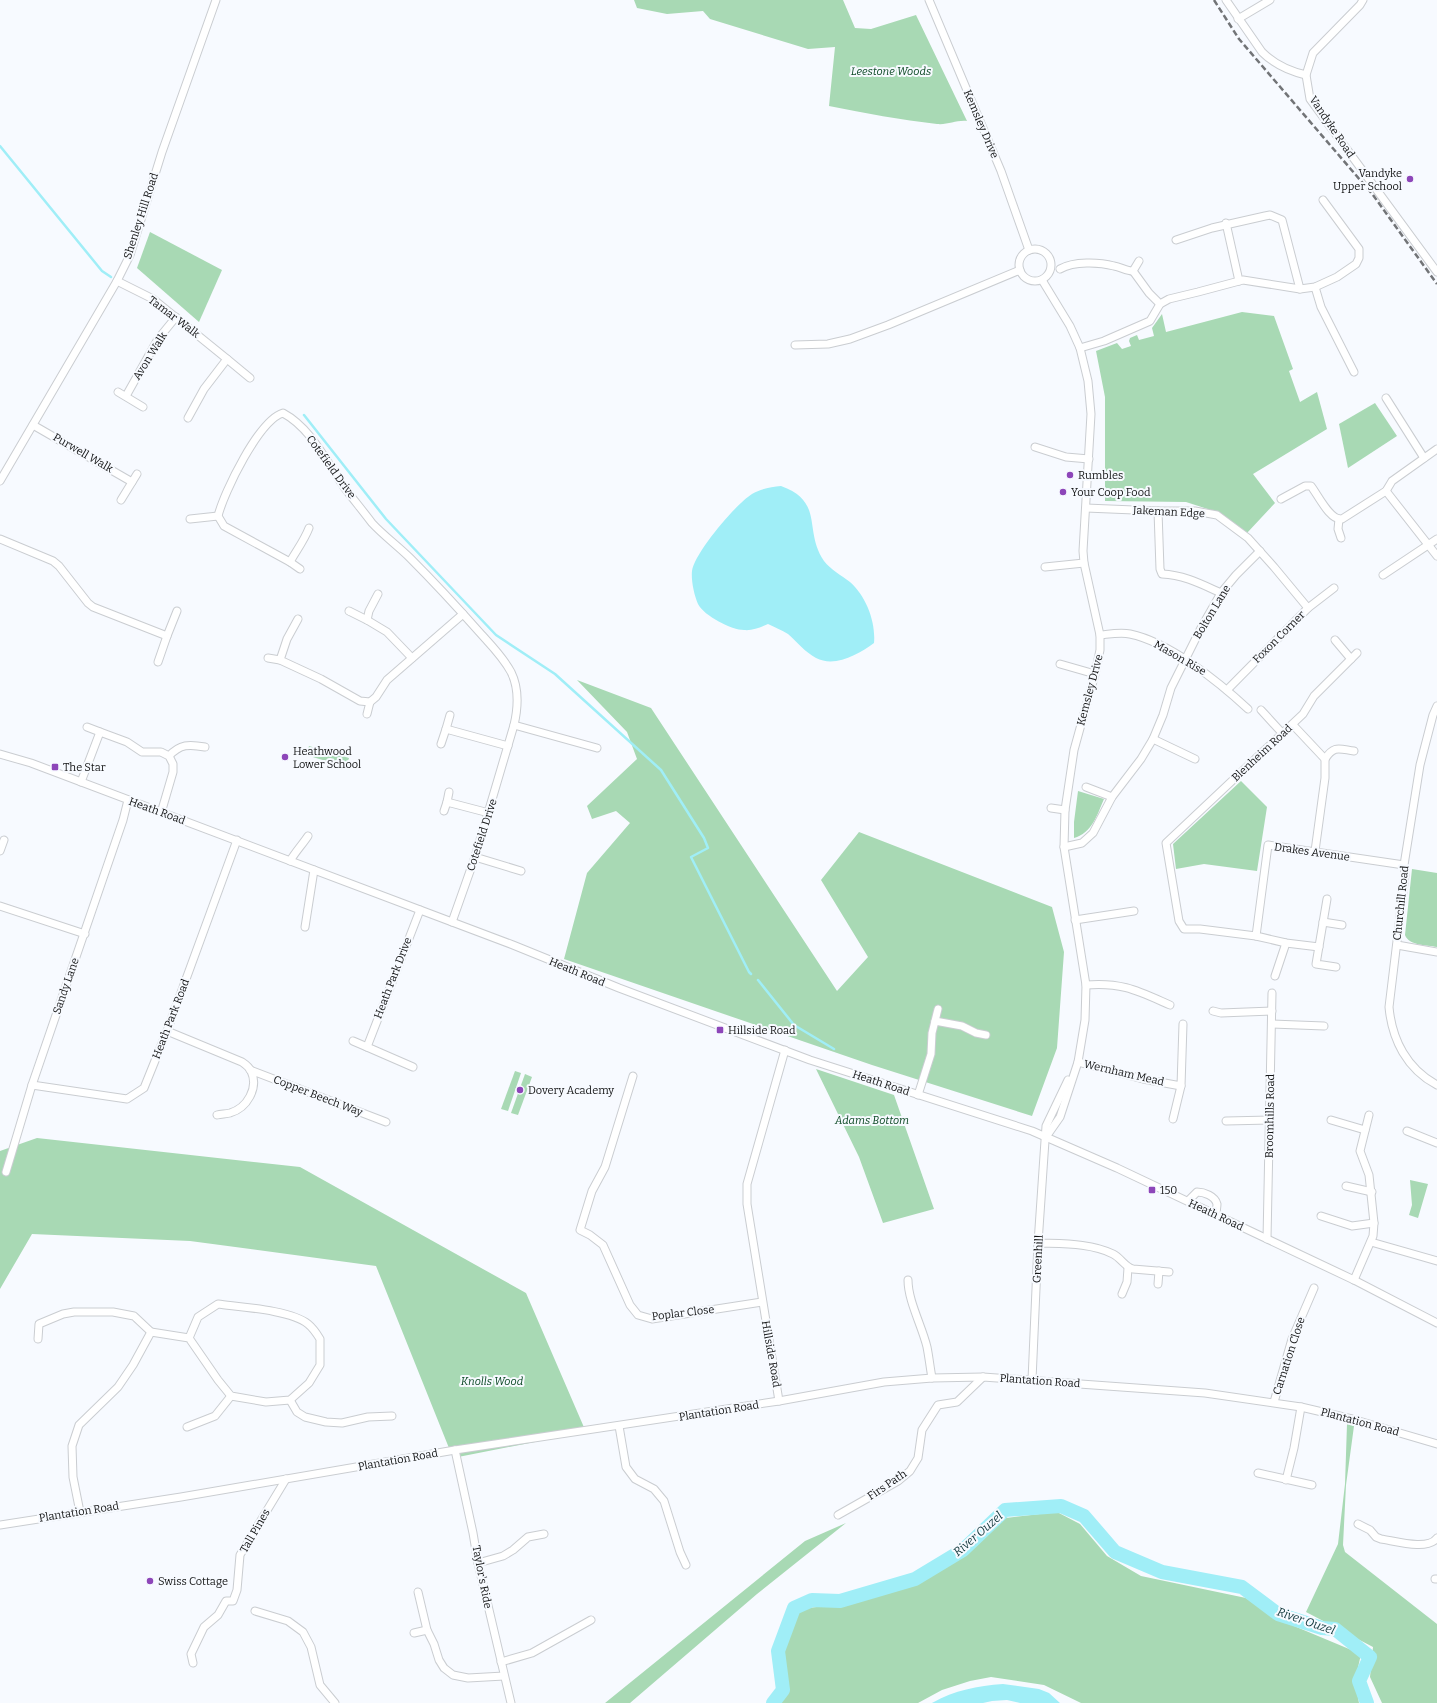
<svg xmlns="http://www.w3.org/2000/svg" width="1437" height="1703" font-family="Bitter,serif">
<rect width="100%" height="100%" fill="#f7faff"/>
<g fill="#a8d9b4">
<path d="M 634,0 L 843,0 L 855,28 L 871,29 L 916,15 L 967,121 C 956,120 948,125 937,124 C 901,120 865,113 829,106 L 835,47 L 808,49 L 710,19 L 703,11 L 667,14 L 637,8 Z"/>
<path d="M 150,232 L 222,270 L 199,322 L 137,268 Z"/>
<path d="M 1242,312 L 1274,316 L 1293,369 L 1289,371 L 1300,402 L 1317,392 L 1327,429 L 1253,474 L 1275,503 L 1247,533 L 1220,513 L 1186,502 L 1105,501 L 1105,397 L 1096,351 L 1117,343 L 1122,349 L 1131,346 L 1129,341 L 1130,338 L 1137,335 L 1139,340 L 1154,336 L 1152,328 L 1162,314 L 1166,332 Z"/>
<path d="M 1375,403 L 1397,436 L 1348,468 L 1339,424 Z"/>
<path d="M 577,680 L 651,708 L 837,991 L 868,957 L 821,880 L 859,832 L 1052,907 L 1064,952 L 1057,1048 L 1032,1116 L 872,1065 L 564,959 L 587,873 L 630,823 L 616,811 L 592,819 L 587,806 L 637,759 L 627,732 Z"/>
<path d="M 309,746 L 349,758 L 346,767 L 306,755 Z"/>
<path d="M 1241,781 L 1267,807 L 1257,871 L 1204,864 L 1176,869 L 1173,844 Z"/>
<path d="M 1078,791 L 1104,799 C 1097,815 1092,833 1074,838 L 1074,822 Z"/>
<path d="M 1412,869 L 1437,873 L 1437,947 C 1427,945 1409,946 1405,935 Z"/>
<path d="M 816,1069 L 894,1095 L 934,1209 L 883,1223 L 859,1157 Z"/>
<path d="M 515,1071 L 521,1073 L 508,1111 L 501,1109 Z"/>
<path d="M 525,1074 L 532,1077 L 518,1115 L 511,1113 Z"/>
<path d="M 37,1138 L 300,1167 L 526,1293 L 586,1432 L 453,1458 L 376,1266 L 190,1241 L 32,1234 L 0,1289 L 0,1151 Z"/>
<path d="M 1410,1180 L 1428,1184 L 1418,1218 L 1409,1215 L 1412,1205 Z"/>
<path d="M 1347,1424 L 1354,1426 L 1346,1485 L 1343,1545 L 1345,1552 L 1437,1624 L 1437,1703 L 1382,1703 L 1370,1677 L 1373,1647 L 1306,1612 L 1338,1544 L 1345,1484 Z"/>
<path d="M 1057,1512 L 1080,1524 L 1107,1556 L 1141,1576 L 1246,1598 L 1275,1618 L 1361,1654 L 1355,1681 L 1359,1703 L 1081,1703 L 1044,1685 L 991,1677 L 970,1681 L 942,1690 L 918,1703 L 776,1703 L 786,1690 L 781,1651 L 797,1609 L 856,1603 L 917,1583 L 964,1554 L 1006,1518 Z"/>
<path d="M 846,1523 L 757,1594 L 630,1703 L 605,1703 L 805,1541 Z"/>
</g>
<g fill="#a0eef7">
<path d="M 781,486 C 825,502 803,530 824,561 C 831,570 841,575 850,582 C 866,596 876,622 874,643 C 859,654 835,668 816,658 C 805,652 797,642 788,634 C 782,630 774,627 768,624 C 761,627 752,631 744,630 C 732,630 704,616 698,604 C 694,595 691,580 692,571 C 695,552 736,504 752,494 C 760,489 771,487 781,486 Z"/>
<path d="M 1003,1684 L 1039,1689 L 1049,1693 L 1060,1703 L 1020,1703 L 1007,1700 L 992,1701 L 983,1703 L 932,1703 C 955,1690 977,1686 1003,1684 Z"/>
</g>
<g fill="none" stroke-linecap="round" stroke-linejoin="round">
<g stroke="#a0eef7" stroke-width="2.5">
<path d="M 0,146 L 102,271 L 111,277"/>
<path d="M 304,415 L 386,519 L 496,635 L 555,674 L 661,770 L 704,838 L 708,848 L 691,857 L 749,972 L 751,974"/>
<path d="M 758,980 L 794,1025 L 834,1049"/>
</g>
<path stroke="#a0eef7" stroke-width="14" d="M 773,1703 L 783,1690 L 778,1651 L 794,1608 L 812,1600 L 840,1601 L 915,1579 L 963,1550 L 1005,1510 L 1061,1506 L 1084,1516 L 1115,1552 L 1162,1572 L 1242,1587 L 1278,1614 L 1322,1628 L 1335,1629 L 1370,1657 L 1359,1681 L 1367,1703"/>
<g stroke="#cacdd1" stroke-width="9">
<g id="minor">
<path d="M 929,0 L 1001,171 L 1029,250"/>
<path d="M 1226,0 L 1262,52 C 1274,64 1289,71 1306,75"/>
<path d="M 1363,0 L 1360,5 L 1313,53 L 1306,75 L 1310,99 L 1437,272"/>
<path d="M 1238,19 L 1270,0"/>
<path d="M 1226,223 L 1239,281"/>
<path d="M 1176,240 L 1212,228 L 1265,216 L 1270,215 L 1282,220 L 1300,289"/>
<circle cx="1035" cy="265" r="16"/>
<path d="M 1139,261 L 1133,271 L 1149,293 L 1160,304"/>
<path d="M 1060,269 C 1074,261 1099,262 1114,266 C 1121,267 1126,271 1133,271"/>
<path d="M 1042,280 L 1070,326 L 1080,348 L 1088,381 L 1091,414 L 1083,551 L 1084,563 L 1100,635 L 1100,650 L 1095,674 L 1074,750 L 1065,810 L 1064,847 L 1086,985 L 1085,1020 L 1078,1062 L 1060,1117 L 1046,1137"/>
<path d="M 117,281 L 153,299 L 227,359 L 204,389 L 188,418"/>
<path d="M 1315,287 L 1321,307 L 1354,372"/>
<path d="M 795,345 L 828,344 L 850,339 L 888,325 L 1020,270"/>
<path d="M 1080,348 L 1104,341 L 1150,321 L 1160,304 L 1169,299 L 1198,292 L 1243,280 L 1300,289 L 1315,287 L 1337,277 L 1356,264 L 1359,258 L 1359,249 L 1323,200"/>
<path d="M 227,359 L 250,378"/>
<path d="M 118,392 L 143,407"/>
<path d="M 126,396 L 158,339 L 176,317"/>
<path d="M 1386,398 L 1424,458"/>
<path d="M 33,425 L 132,482"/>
<path d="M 1035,447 L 1066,457 L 1089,459"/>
<path d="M 0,481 L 117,281 L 130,255 L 162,152 L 216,0"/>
<path d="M 1386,491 L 1437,556"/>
<path d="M 1281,499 L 1305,486 L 1311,486 C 1318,495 1330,521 1342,519 L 1386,491 L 1392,481 L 1437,449"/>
<path d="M 121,500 L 137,474"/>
<path d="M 1086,508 L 1158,511 L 1195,511 L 1217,515 L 1248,538 L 1274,567 L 1308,608"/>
<path d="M 1158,511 L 1160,569 L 1162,574 C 1184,575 1201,584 1221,593"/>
<path d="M 190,519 L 218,516"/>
<path d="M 1339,519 L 1338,529 L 1341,538"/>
<path d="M 309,528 C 304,541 296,551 290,562 L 224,526 L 218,516 C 224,492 259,420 283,413 C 311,428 326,461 344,487 C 353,499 363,511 372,523 C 384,536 398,546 410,558 C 434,582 458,608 481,634 C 491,645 503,657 511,672 C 519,688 518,708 514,725 L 475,857 L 452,922"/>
<path d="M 0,539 L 53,561 L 59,566 L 88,603 L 93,607 L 167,636 L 177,611"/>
<path d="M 290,562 L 300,569"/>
<path d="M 1045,567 L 1084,563"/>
<path d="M 1383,575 L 1437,539"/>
<path d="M 378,594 L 369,611 L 367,620 L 387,632 L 412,658"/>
<path d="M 349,611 L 367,620"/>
<path d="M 298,619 L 287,639 L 280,660 L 321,679 L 360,701 L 370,702 L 376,697 L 387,680 L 463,614"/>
<path d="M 1100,635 C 1110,634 1121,632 1130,634 C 1169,642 1219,682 1248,709"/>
<path d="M 1335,640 L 1351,659"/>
<path d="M 268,658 L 280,660"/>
<path d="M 158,662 L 167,636"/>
<path d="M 1060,664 L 1095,674"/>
<path d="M 1227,690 L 1308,608 L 1334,588"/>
<path d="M 1437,706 L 1433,715 L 1420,765 L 1404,865 L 1405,875 L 1389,1007 C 1392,1040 1407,1069 1437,1085"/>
<path d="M 1261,710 L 1283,734"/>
<path d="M 367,714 L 370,702"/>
<path d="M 514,725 L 597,748"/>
<path d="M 1293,725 L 1325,759 L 1325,778 L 1315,851"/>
<path d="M 87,727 L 100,732"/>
<path d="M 446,729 L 450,715"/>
<path d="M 1153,739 L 1195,759"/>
<path d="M 441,744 L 446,729 L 508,746"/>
<path d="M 0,754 L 31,763 L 513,945 L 619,988 L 810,1060 L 1032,1131 L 1117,1168 L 1354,1280 L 1437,1323"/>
<path d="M 169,756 C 180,744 189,744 205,747"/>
<path d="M 1325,759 C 1334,745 1339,749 1354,751"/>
<path d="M 81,782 L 100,732 L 127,742 L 142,752 L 161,752 L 169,756 L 173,764 L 173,772 L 161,813"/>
<path d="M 1086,787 L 1112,797"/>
<path d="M 447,802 L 449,792"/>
<path d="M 1051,808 L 1065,810"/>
<path d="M 444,811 L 447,802 L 489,813"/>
<path d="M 1064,847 L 1082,843 L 1093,833 L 1112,797 L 1141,759 L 1153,739 L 1163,715 L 1171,688 L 1201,628 L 1221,593 L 1236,575 L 1260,551"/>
<path d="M 0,851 L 4,840"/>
<path d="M 475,857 L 521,871"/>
<path d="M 290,861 C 296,851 302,845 308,836"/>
<path d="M 1327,899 L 1316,964 L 1336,967"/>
<path d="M 0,906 L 85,934"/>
<path d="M 1075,920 L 1134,911"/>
<path d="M 1323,922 L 1342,925"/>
<path d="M 305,927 L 314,870"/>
<path d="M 1256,936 L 1200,929 L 1184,929 L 1179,921 L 1166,843 L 1303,714 L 1314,696 L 1357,653"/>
<path d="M 1397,945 L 1437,952"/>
<path d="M 1319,947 L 1286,943 L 1256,936 L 1268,845 L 1404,865"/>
<path d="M 1275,976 L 1286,943"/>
<path d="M 1086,985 C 1122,982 1138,991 1170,1005"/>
<path d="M 1213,1011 L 1221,1013 L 1272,1011"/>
<path d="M 935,1021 L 938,1009"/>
<path d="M 1272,1024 L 1324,1026"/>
<path d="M 167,1031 L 242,1062 C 245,1064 249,1067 251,1071 C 259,1088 247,1108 230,1113 C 226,1114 221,1114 217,1115"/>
<path d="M 353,1041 L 367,1047"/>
<path d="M 1078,1062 L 1143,1079 L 1181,1086 L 1183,1024"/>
<path d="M 413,1067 L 367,1047 L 420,910"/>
<path d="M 250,1070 L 386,1122"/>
<path d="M 633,1076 L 605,1167 L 592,1191 L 580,1230 L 590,1235 L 603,1245 L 630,1305 L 638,1315 L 652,1319 L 762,1302"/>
<path d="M 32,1085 L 127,1099 L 144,1088 L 167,1031 L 237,840"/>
<path d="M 918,1095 L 931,1054 L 932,1033 L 935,1021 L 962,1026 L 976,1033 L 986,1035"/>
<path d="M 1173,1119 L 1181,1086"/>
<path d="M 1331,1120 L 1365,1130"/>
<path d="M 1226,1121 L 1270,1120"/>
<path d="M 1407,1131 L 1437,1143"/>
<path d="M 6,1172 L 32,1085 L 123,820 L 128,800"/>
<path d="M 1346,1186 L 1372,1192"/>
<path d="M 1188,1201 L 1197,1192 C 1204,1192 1215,1196 1217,1204 C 1217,1207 1216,1211 1216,1215"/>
<path d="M 1321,1216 L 1352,1226 L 1374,1223"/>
<path d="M 1267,1239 L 1272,993"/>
<path d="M 1371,1242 L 1437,1261"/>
<path d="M 1038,1243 C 1063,1244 1091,1243 1113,1254 C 1121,1258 1125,1267 1133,1269 L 1169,1272"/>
<path d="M 908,1280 C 908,1301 922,1326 927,1347 C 929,1357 930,1367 932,1378"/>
<path d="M 1354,1280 L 1373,1236 L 1374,1223 L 1369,1175 L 1360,1151 L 1369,1115"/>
<path d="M 1158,1284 L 1159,1271"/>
<path d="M 1122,1294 L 1127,1282 L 1128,1268"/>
<path d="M 38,1339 L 39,1324 L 63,1314 L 74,1312 L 113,1312 L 134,1316 L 151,1332"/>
<path d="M 1032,1380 L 1038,1243 L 1046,1126 L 1068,1080"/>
<path d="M 290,1400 L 297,1412 L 305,1417 L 326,1422 L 342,1423 L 368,1417 L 392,1416"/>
<path d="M 779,1401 L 747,1204 L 747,1184 L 785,1050"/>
<path d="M 1274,1402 L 1292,1339 L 1314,1288"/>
<path d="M 619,1426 L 626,1467 L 635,1479 L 654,1489 L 664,1501 L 680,1552 L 686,1565"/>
<path d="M 187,1427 L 215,1416 L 231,1396"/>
<path d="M 455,1450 L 473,1533 L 478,1563 L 511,1703"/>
<path d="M 1258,1473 L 1312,1485"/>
<path d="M 1286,1480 L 1294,1448 L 1301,1407"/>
<path d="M 80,1512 L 73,1477 L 72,1446 L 79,1425 L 118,1387 L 133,1365 L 151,1332 L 189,1338 L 198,1317 L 218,1304 C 240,1307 291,1310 308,1324 C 313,1328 317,1334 320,1339 L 320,1365 L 309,1383 L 290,1400 L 266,1402 L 231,1396 L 218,1380 L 189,1338"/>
<path d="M 838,1515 L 898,1481 L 910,1471 L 918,1458 L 922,1430 L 938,1405 L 957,1402 L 983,1377"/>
<path d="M 1358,1524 L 1370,1530 L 1376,1537 L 1381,1539 C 1395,1541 1428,1551 1437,1538"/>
<path d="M 0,1525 L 181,1497 L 455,1450 L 779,1401 L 884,1382 L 932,1378 L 983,1377 L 1205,1393 L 1301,1407 L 1352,1419 L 1437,1444"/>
<path d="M 478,1563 L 503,1556 L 513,1550 L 528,1537 L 544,1534"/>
<path d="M 1435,1579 L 1437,1579"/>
<path d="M 418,1592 L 427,1630 L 434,1644 L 439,1660 L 444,1668 L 453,1675 L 468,1678 L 504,1676"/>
<path d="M 255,1611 L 288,1621 L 303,1632 L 311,1647 L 320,1685 L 335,1703"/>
<path d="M 414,1633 L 427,1630"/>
<path d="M 501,1662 L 532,1653 L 591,1620"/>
<path d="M 193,1663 L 191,1654 L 204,1627 L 218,1615 L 226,1601 L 233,1601 L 237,1590 L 240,1555 L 286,1479"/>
</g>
</g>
<use href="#minor" stroke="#fff" stroke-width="7"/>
<path stroke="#727477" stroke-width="2.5" stroke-dasharray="6 3" stroke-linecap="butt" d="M 1214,0 L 1239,39 L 1373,195 L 1437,284"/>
</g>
<g fill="#8d46b9" stroke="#f7faff" stroke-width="1.5">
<circle cx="1410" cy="179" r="4"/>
<circle cx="1070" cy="475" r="4"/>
<circle cx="1063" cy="492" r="4"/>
<circle cx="285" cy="757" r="4"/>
<rect x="51" y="763" width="8" height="8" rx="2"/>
<rect x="716" y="1026" width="8" height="8" rx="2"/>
<circle cx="520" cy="1090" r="4"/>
<rect x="1148" y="1186" width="8" height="8" rx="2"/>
<circle cx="150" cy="1581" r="4"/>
</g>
<g text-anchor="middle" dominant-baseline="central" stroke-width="4" stroke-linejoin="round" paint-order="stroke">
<g font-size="11" font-style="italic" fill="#0b4824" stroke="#f7faff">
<text x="891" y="71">Leestone Woods</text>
<text x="872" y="1120">Adams Bottom</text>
<text x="492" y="1381">Knolls Wood</text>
</g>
<g font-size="11" fill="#141516" stroke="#f7faff">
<text transform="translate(981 124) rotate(67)">Kemsley Drive</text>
<text transform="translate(1332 127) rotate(56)">Vandyke Road</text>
<text transform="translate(141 216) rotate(-72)">Shenley Hill Road</text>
<text transform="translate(174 317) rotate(37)">Tamar Walk</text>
<text transform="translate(150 356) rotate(-58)">Avon Walk</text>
<text transform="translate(83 453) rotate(30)">Purwell Walk</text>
<text transform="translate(331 467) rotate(54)">Cotefield Drive</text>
<text transform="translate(1169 512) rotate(3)">Jakeman Edge</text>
<text transform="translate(1212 612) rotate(-59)">Bolton Lane</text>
<text transform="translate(1279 637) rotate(-45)">Foxon Corner</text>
<text transform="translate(1180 658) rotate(30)">Mason Rise</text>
<text transform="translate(1090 690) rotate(-75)">Kemsley Drive</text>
<text transform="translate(1262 753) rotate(-43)">Blenheim Road</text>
<text transform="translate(157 811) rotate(20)">Heath Road</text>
<text transform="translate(482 835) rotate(-72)">Cotefield Drive</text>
<text transform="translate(1312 852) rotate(8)">Drakes Avenue</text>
<text transform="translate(1401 903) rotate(-84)">Churchill Road</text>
<text transform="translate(577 972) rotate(22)">Heath Road</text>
<text transform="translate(393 978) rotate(-69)">Heath Park Drive</text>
<text transform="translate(66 986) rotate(-71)">Sandy Lane</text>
<text transform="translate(171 1019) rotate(-69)">Heath Park Road</text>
<text transform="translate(1124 1073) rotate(13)">Wernham Mead</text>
<text transform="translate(881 1083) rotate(18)">Heath Road</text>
<text transform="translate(318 1096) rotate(21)">Copper Beech Way</text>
<text transform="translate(1270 1116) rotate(-89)">Broomhills Road</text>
<text transform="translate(1216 1215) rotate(25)">Heath Road</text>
<text transform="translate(1038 1259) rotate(-87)">Greenhill</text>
<text transform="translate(683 1313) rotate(-7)">Poplar Close</text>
<text transform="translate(771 1354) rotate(80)">Hillside Road</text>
<text transform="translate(1289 1356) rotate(-72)">Carnation Close</text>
<text transform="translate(1040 1381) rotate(4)">Plantation Road</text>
<text transform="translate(719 1411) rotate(-9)">Plantation Road</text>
<text transform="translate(1360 1422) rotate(15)">Plantation Road</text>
<text transform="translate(398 1460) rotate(-10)">Plantation Road</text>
<text transform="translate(887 1485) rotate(-34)">Firs Path</text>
<text transform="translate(79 1512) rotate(-9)">Plantation Road</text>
<text transform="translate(255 1531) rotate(-60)">Tall Pines</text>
<text transform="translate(482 1577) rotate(79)">Taylor's Ride</text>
</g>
<g font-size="11" fill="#141516" stroke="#f7faff" text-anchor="start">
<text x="1402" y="173" text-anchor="end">Vandyke<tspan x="1402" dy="13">Upper School</tspan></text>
<text x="1078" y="475">Rumbles</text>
<text x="1071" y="492">Your Coop Food</text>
<text x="293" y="751">Heathwood<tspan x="293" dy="13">Lower School</tspan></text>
<text x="63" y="767">The Star</text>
<text x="728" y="1030">Hillside Road</text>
<text x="528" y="1090">Dovery Academy</text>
<text x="1160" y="1190">150</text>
<text x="158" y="1581">Swiss Cottage</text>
</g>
<g font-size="12" font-style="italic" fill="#11373b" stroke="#f7faff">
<text transform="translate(978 1534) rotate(-41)">River Ouzel</text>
<text transform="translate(1306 1621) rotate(19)">River Ouzel</text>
</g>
</g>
</svg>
